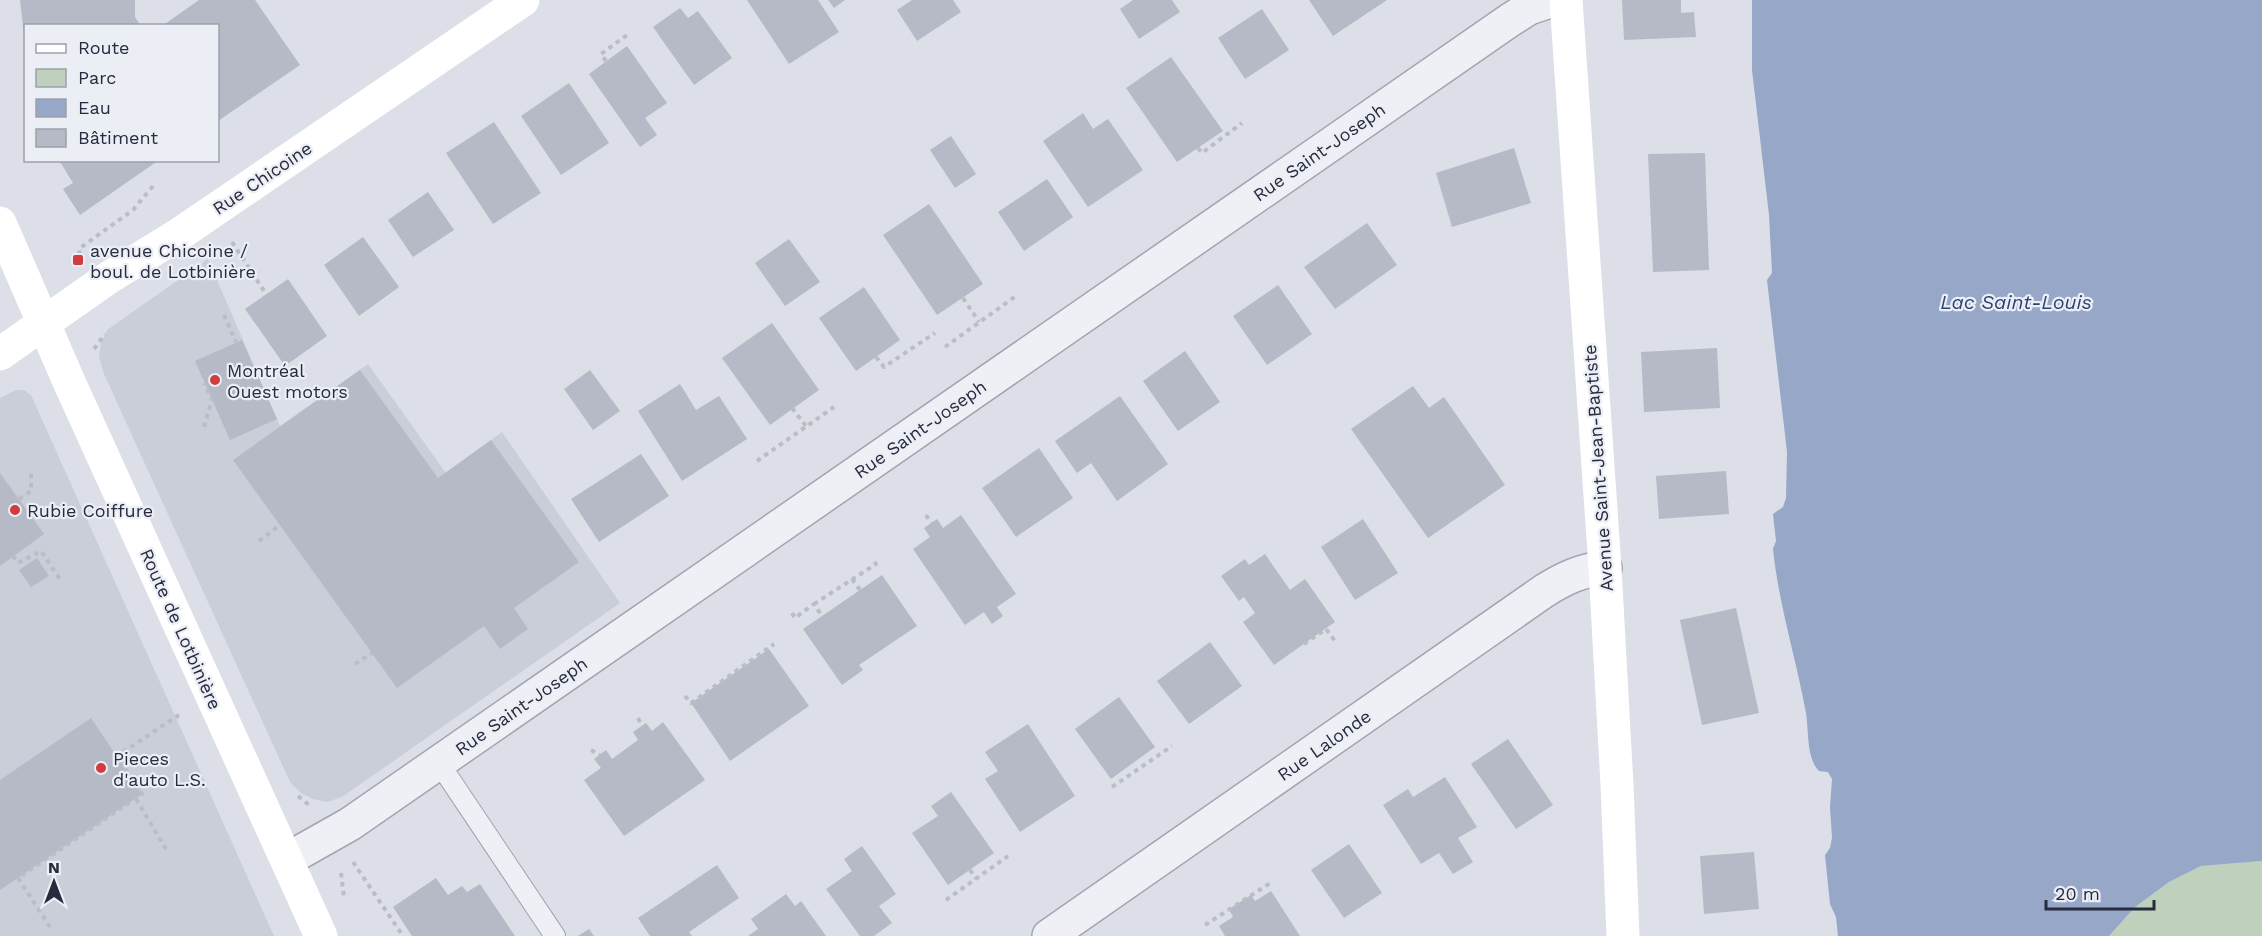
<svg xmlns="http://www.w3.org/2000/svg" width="2262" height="936" font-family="'Work Sans',sans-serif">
<rect width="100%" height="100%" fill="#dcdfe7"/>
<g fill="#caced9">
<path d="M 208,259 L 280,426 L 368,364 L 446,473 L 502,432 L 620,603 L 342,797 L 327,802 L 313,799 L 301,793 L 290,782 L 104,374 L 99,357 L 101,343 L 107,330 Z"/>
<path d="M 16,390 L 24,390 L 31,395 L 274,936 L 0,936 L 0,398 Z"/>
</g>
<path fill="#bfd1bd" d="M 2262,861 L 2262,936 L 2109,936 L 2135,907 L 2169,882 L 2201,866 Z"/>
<path fill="#96a7c8" d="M 1752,0 L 2262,0 L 2262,861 L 2201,866 L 2169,882 L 2135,907 L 2109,936 L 1838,936 L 1836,917 L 1830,904 L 1825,855 L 1830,848 L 1832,838 L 1830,807 L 1832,779 L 1828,772 L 1819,771 C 1806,758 1809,731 1806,713 C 1796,658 1779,606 1773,549 L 1776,541 L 1773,514 L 1783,507 L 1786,498 L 1787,452 L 1767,280 L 1772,273 L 1769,215 L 1752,70 Z"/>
<g fill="#b6bac7">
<path d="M 20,0 L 135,0 L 135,17 L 141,26 L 26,26 L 24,35 Z"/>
<path d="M 199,0 L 255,0 L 300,65 L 218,121 L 218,26 L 162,26 Z"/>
<path d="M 747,0 L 818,0 L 839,32 L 789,64 Z"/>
<path d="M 828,0 L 845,0 L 834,8 Z"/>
<path d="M 912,0 L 953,0 L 961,12 L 917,41 L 897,10 Z"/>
<path d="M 1133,0 L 1172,0 L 1180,12 L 1139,39 L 1120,9 Z"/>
<path d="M 1309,0 L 1387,0 L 1333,36 Z"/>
<path d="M 1622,0 L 1681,0 L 1681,13 L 1694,12 L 1696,37 L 1624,40 Z"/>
<path d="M 680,8 L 688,18 L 698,11 L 732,58 L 694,85 L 653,27 Z"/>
<path d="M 1262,9 L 1289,50 L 1245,79 L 1218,38 Z"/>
<path d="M 627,46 L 667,103 L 645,118 L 657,135 L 640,147 L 589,74 Z"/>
<path d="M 1171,57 L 1223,131 L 1177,162 L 1126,88 Z"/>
<path d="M 569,83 L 609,143 L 561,175 L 521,116 Z"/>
<path d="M 1083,113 L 1093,129 L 1108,119 L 1143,170 L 1088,207 L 1043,141 Z"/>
<path d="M 494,122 L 541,193 L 493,224 L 446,153 Z"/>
<path d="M 951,136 L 976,174 L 955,188 L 930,150 Z"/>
<path d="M 1514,148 L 1531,203 L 1452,227 L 1436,173 Z"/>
<path d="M 1705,153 L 1709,270 L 1653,272 L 1648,154 Z"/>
<path d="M 59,160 L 159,160 L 80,215 L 63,189 L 73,183 Z"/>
<path d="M 1047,179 L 1073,217 L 1024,251 L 998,212 Z"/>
<path d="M 428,192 L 454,230 L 413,257 L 388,220 Z"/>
<path d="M 929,204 L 983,284 L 937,315 L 883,235 Z"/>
<path d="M 1367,223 L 1397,265 L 1335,309 L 1304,267 Z"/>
<path d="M 363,237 L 399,287 L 359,316 L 324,265 Z"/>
<path d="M 789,239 L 820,282 L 785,306 L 755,263 Z"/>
<path d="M 288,279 L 327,336 L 285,366 L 245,309 Z"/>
<path d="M 1278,285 L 1312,334 L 1267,365 L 1233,316 Z"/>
<path d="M 864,287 L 900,340 L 856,371 L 819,318 Z"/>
<path d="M 772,323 L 819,390 L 770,425 L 722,358 Z"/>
<path d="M 242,340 L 277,419 L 230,440 L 195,361 Z"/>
<path d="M 1717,348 L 1720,408 L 1644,412 L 1641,352 Z"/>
<path d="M 1185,351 L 1220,402 L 1178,431 L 1143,381 Z"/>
<path d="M 360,370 L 438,478 L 491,440 L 579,562 L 514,608 L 528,629 L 500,649 L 484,626 L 397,688 L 233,460 Z"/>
<path d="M 590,370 L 620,411 L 593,430 L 564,389 Z"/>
<path d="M 680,384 L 696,410 L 719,396 L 747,439 L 682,481 L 638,411 Z"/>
<path d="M 1413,386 L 1429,408 L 1444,397 L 1505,485 L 1428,538 L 1351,429 Z"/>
<path d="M 1120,396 L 1168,464 L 1117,501 L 1091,463 L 1077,473 L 1055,441 Z"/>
<path d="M 1039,448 L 1073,498 L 1016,537 L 982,488 Z"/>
<path d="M 641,454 L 669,496 L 599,542 L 571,499 Z"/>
<path d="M 1726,471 L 1729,514 L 1659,519 L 1656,476 Z"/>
<path d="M 0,473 L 44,534 L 0,566 Z"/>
<path d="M 961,515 L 1016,594 L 997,607 L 1003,616 L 992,624 L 984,612 L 965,625 L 913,549 L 930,537 L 924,528 L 937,519 L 943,528 Z"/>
<path d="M 1363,519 L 1398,573 L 1355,600 L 1321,547 Z"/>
<path d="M 1265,554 L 1290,590 L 1305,579 L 1335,622 L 1274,665 L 1243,622 L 1255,613 L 1244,597 L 1239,601 L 1221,576 L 1245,559 L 1249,565 Z"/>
<path d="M 37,558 L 49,576 L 31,587 L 19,570 Z"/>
<path d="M 882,575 L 917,626 L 859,665 L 863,670 L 842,685 L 803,629 Z"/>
<path d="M 1736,608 L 1759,713 L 1702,725 L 1680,620 Z"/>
<path d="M 1210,642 L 1242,686 L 1189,724 L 1157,681 Z"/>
<path d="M 769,649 L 809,706 L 730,761 L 691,703 Z"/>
<path d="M 1119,697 L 1155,747 L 1111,779 L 1075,729 Z"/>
<path d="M 91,718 L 142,794 L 0,890 L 0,780 Z"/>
<path d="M 663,722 L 705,780 L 624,836 L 584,780 L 601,768 L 594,759 L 606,750 L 612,759 L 638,740 L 633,732 L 646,723 L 652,731 Z"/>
<path d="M 1028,724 L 1075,796 L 1020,832 L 985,779 L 998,771 L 985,752 Z"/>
<path d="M 1508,739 L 1553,805 L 1516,829 L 1471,764 Z"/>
<path d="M 1445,777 L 1477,827 L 1458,838 L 1473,862 L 1453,874 L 1439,853 L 1421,864 L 1383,805 L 1408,789 L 1413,797 Z"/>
<path d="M 951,792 L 994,853 L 948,885 L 912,833 L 938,816 L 931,806 Z"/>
<path d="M 1349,844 L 1382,893 L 1344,918 L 1311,870 Z"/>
<path d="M 862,846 L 896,894 L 879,906 L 892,923 L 874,936 L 860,936 L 826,889 L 852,871 L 844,859 Z"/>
<path d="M 1754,852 L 1759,909 L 1704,914 L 1700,856 Z"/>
<path d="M 717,865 L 739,898 L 689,932 L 692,936 L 650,936 L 638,918 Z"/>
<path d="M 436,878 L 448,895 L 462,886 L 467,892 L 480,884 L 515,936 L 412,936 L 393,907 Z"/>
<path d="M 1271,891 L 1300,936 L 1225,936 L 1219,926 L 1233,917 L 1229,909 L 1251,895 L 1255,901 Z"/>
<path d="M 786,894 L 795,906 L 801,901 L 826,936 L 748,936 L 758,929 L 751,919 Z"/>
<path d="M 589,929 L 594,936 L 578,936 Z"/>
</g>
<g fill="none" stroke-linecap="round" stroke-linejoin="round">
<g stroke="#a2a5b1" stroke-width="22">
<path id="lane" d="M 439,763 L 555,936"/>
</g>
<g stroke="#a2a5b1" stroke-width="36">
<g id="street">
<path d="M 288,859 L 350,824 L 1510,20 L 1529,8 L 1553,0"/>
<path d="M 1049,936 L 1544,591 C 1563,579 1581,570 1605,568"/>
</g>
</g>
<g stroke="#bbbdc5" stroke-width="4" stroke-dasharray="4.5 4.5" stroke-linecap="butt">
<path d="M 606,61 L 601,54 L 630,33"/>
<path d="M 1198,148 L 1202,153 L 1242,123"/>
<path d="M 232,242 L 266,294"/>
<path d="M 79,255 L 80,248 L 133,210 L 153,186"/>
<path d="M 963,298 L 979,322"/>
<path d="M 224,315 L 236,342"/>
<path d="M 945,347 L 1016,296"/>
<path d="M 94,349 L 105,334"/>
<path d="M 876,357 L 884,367 L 935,333"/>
<path d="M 792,408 L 806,426"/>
<path d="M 204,427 L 212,399 L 204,383"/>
<path d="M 757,461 L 834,407"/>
<path d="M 19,499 L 31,491 L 31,471"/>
<path d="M 926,515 L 931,523"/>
<path d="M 259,541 L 280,525"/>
<path d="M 13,556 L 18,563 L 41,551 L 62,582"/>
<path d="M 852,579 L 860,590"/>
<path d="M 814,604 L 876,564 L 873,560"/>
<path d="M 792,613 L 795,618 L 814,604 L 822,616"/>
<path d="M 1304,644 L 1326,629 L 1335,641"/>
<path d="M 355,664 L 372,653"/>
<path d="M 685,696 L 691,703 L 774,644"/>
<path d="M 638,718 L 642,726"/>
<path d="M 591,750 L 600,755"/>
<path d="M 1112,787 L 1172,746"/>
<path d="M 298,796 L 309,805"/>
<path d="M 136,799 L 167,851"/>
<path d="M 353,862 L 403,936"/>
<path d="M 970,870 L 976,879"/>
<path d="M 341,873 L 344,897"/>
<path d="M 946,900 L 1008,856"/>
<path d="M 1205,925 L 1272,882"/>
<path d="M 50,927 L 18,878 L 142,794 L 117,756 L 179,715"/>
</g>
<use href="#lane" stroke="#eff0f5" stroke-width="20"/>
<use href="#street" stroke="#eff0f5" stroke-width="33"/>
<g stroke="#fff" stroke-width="33">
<path d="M 1566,0 L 1605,568 L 1617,785 L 1623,936"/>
<path d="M 0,223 L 70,384 L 321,936"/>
<path d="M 0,354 L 108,278 L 181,233 L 523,0"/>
</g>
</g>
<g fill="#d13c3e" stroke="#eceef5" stroke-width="2">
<rect x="72" y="254" width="12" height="12" rx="3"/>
<circle cx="215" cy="380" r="6"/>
<circle cx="15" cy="510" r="6"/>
<circle cx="101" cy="768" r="6"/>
</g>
<g text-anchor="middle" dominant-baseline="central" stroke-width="4.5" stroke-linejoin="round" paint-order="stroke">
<g font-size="18" fill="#262b3d" stroke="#eceef5">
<text transform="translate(1319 152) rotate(-35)">Rue Saint-Joseph</text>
<text transform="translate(262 178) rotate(-34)">Rue Chicoine</text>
<text transform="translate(920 429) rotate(-35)">Rue Saint-Joseph</text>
<text transform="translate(1598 468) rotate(-94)">Avenue Saint-Jean-Baptiste</text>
<text transform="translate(181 629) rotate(66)">Route de Lotbinière</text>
<text transform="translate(521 706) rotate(-35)">Rue Saint-Joseph</text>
<text transform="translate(1324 745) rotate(-35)">Rue Lalonde</text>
</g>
<g font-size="18" fill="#262b3d" stroke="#eceef5" text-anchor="start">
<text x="90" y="250">avenue Chicoine /<tspan x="90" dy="21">boul. de Lotbinière</tspan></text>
<text x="227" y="370">Montréal<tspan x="227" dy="21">Ouest motors</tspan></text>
<text x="27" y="510">Rubie Coiffure</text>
<text x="113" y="758">Pieces<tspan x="113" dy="21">d'auto L.S.</tspan></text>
</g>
<g font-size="20" font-style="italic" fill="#2f4372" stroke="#eceef5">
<text x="2016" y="302">Lac Saint-Louis</text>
</g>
</g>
<rect x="24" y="24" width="195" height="138" fill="#eceef5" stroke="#9da0ab" stroke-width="1.5"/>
<rect x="36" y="44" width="30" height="9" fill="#ffffff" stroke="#9da0ab" stroke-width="1.5"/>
<text x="78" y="54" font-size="18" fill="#262b3d">Route</text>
<rect x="36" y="69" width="30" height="18" fill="#bfd1bd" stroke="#9da0ab" stroke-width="1.5"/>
<text x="78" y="84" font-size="18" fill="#262b3d">Parc</text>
<rect x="36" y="99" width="30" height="18" fill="#96a7c8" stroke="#9da0ab" stroke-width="1.5"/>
<text x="78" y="114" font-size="18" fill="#262b3d">Eau</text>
<rect x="36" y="129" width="30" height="18" fill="#b6bac7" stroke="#9da0ab" stroke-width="1.5"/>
<text x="78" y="144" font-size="18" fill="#262b3d">Bâtiment</text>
<g transform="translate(54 882)" stroke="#eceef5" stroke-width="4.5" paint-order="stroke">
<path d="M0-4.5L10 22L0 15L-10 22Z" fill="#262b3d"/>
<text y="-9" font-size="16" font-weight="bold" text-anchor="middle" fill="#262b3d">N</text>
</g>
<path d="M2046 900v9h108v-9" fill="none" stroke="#262b3d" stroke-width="3"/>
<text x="2055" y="900" font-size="18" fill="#262b3d" stroke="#eceef5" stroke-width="4.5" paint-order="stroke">20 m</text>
</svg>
